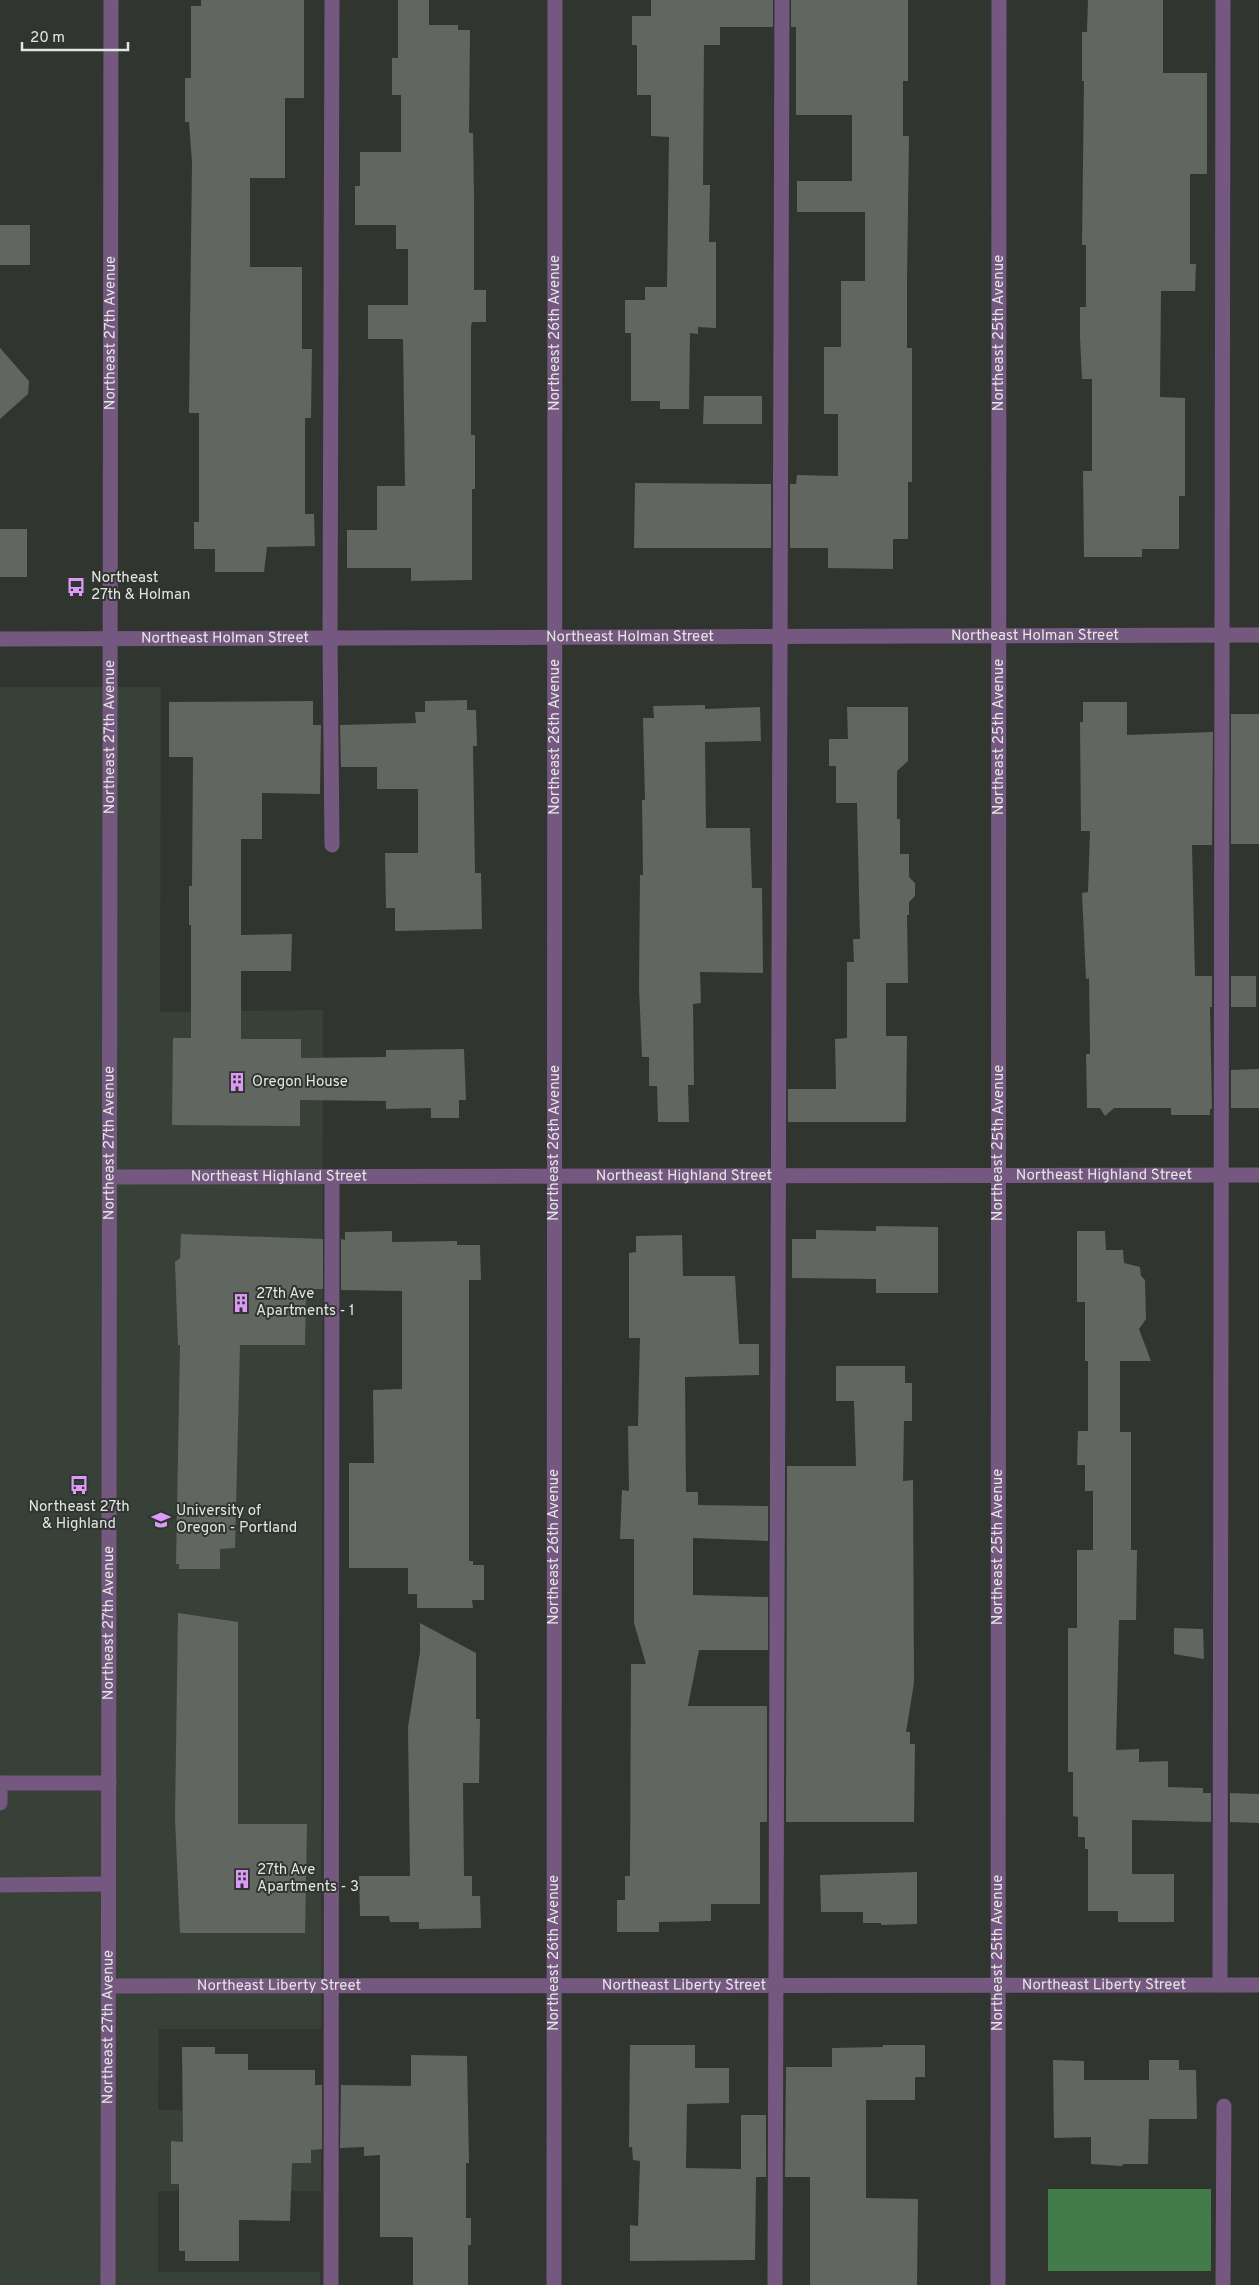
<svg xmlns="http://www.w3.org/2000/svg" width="1259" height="2285" font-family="Overpass,sans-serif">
<rect width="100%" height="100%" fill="#303530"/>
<path fill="#384138" d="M 0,687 L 161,687 L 160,1012 L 323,1010 L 321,2029 L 159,2029 L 158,2110 L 321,2109 L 321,2191 L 158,2191 L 158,2272 L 320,2272 L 320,2285 L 0,2285 Z"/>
<rect fill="#417c4a" x="1048" y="2189" width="163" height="82"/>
<g fill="#616661">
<path d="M 201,0 L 304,0 L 304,98 L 285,98 L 285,178 L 250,178 L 250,267 L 302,267 L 302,349 L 312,349 L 311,418 L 305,418 L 305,514 L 314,514 L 315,546 L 267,547 L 264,572 L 215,572 L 215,549 L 194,549 L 194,522 L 199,522 L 199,413 L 189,413 L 192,162 L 189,122 L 185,122 L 185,78 L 191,78 L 191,6 L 201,6 Z"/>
<path d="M 398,0 L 429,0 L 429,25 L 458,25 L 458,30 L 470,30 L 469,133 L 473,133 L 474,197 L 474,290 L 486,290 L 486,322 L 472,322 L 471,327 L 471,435 L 475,435 L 475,489 L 472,489 L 472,580 L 411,581 L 411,568 L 347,568 L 347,530 L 377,530 L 377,486 L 405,486 L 403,339 L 368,339 L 368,305 L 408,305 L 408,249 L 396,249 L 396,225 L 355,225 L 355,186 L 360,186 L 360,152 L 401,152 L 401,95 L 392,95 L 392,58 L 398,58 Z"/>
<path d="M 651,0 L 773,0 L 773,27 L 720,27 L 720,45 L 704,45 L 703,185 L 710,185 L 709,242 L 716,242 L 716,328 L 698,327 L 698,334 L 690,333 L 689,409 L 660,409 L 660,401 L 631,401 L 631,333 L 625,333 L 625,300 L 645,300 L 645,287 L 667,287 L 669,137 L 651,136 L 651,95 L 637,95 L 637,45 L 632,45 L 632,16 L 651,16 Z"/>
<path d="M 791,0 L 908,0 L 908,81 L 903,81 L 903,136 L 909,136 L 907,281 L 907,348 L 912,348 L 912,482 L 908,482 L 908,539 L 893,539 L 893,569 L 828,568 L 828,548 L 790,548 L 790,484 L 796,484 L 797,475 L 838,476 L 838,414 L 824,414 L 824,347 L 841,347 L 841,281 L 865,281 L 865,212 L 797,212 L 797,181 L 852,181 L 852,115 L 796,115 L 796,27 L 791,27 Z"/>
<path d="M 1088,0 L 1163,0 L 1163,73 L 1207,73 L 1207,174 L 1190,174 L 1190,264 L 1196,264 L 1195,291 L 1161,291 L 1160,397 L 1185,398 L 1185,496 L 1179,496 L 1179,549 L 1142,549 L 1142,557 L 1084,557 L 1083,471 L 1092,471 L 1092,379 L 1082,379 L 1080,337 L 1080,307 L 1086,307 L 1086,245 L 1082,245 L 1084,81 L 1082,81 L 1082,32 L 1087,32 Z"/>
<rect x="0" y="225" width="30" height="40"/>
<path d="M 0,348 L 29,381 L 28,394 L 0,419 Z"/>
<path d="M 704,396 L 762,396 L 762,424 L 703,424 Z"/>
<path d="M 635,483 L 771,484 L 771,548 L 634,548 Z"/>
<rect x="0" y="529" width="27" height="48"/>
<path d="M 467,700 L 467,710 L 476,710 L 477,746 L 473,746 L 475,873 L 481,873 L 482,929 L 395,931 L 395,908 L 386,908 L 385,853 L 418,853 L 418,789 L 377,789 L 377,767 L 341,767 L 340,725 L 416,723 L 415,712 L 425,712 L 425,701 Z"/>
<path d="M 313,701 L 313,725 L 321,725 L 320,794 L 262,793 L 262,839 L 241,839 L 241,935 L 292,934 L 291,971 L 241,971 L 241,1039 L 301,1039 L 301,1058 L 386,1057 L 386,1050 L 464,1049 L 466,1100 L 459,1100 L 459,1118 L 431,1118 L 431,1108 L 386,1109 L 386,1101 L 300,1100 L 300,1126 L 172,1125 L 173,1038 L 191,1038 L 191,925 L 189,925 L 189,886 L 192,886 L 193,757 L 169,757 L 169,702 Z"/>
<path d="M 1083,702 L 1127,702 L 1127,735 L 1213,732 L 1212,845 L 1192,845 L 1195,976 L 1212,976 L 1212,1007 L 1210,1007 L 1212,1109 L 1210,1109 L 1210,1115 L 1171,1115 L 1171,1108 L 1114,1108 L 1105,1116 L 1100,1108 L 1087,1108 L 1086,1054 L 1090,1054 L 1090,1045 L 1089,978 L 1086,979 L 1082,893 L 1088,892 L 1090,831 L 1081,831 L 1080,722 L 1083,722 Z"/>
<path d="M 705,705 L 705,709 L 760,707 L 761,741 L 705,742 L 706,828 L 750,828 L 752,888 L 762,888 L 763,973 L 700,972 L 701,1003 L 693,1004 L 694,1085 L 688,1085 L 689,1122 L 658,1122 L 657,1086 L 649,1086 L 649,1057 L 642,1057 L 639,987 L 640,875 L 643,875 L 642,800 L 645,800 L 643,718 L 654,718 L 653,706 Z"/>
<path d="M 847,707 L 908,707 L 908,761 L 897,771 L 897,819 L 900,819 L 900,854 L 909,854 L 909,877 L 915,883 L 915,896 L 909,902 L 909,915 L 907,915 L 908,983 L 886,983 L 886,1036 L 907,1036 L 906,1122 L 788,1122 L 788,1089 L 836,1089 L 835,1039 L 847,1038 L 847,962 L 854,962 L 853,939 L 860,939 L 857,803 L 836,803 L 836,766 L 829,766 L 829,739 L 848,739 Z"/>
<rect x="1231" y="714" width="28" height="130"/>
<rect x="1231" y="976" width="25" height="31"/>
<path d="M 1259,1069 L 1259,1108 L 1231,1108 L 1231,1070 Z"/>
<path d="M 876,1226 L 938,1227 L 938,1293 L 876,1293 L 876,1279 L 792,1278 L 792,1239 L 816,1239 L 816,1230 L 876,1231 Z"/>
<path d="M 392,1231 L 392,1242 L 457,1241 L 457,1245 L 480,1245 L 481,1280 L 469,1280 L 469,1561 L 473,1561 L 473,1565 L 484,1565 L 484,1600 L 472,1600 L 473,1608 L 417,1608 L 417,1594 L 408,1594 L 408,1568 L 349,1568 L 349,1463 L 374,1463 L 373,1390 L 402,1389 L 402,1291 L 341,1290 L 341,1239 L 345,1240 L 345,1232 Z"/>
<path d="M 1077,1231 L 1105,1231 L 1106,1250 L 1123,1250 L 1124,1263 L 1140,1267 L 1141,1276 L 1145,1280 L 1146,1319 L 1139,1329 L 1151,1361 L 1120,1361 L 1120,1432 L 1131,1432 L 1131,1550 L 1137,1550 L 1136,1620 L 1119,1620 L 1116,1750 L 1139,1749 L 1139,1762 L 1168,1761 L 1168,1787 L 1203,1788 L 1203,1793 L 1211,1793 L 1211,1822 L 1132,1820 L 1132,1874 L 1174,1874 L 1174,1922 L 1118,1922 L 1118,1911 L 1088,1911 L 1088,1849 L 1085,1849 L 1085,1837 L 1078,1837 L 1078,1817 L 1073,1816 L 1073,1772 L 1068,1772 L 1068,1628 L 1077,1628 L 1077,1550 L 1093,1550 L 1093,1491 L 1085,1491 L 1085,1465 L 1077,1465 L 1078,1431 L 1088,1431 L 1088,1361 L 1085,1361 L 1085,1302 L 1077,1302 Z"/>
<path d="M 181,1234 L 323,1239 L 323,1289 L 306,1289 L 305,1345 L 240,1345 L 235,1548 L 220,1549 L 220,1569 L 179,1569 L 179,1564 L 176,1564 L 180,1345 L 178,1345 L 175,1262 L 180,1258 Z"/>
<path d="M 682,1235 L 683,1276 L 735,1276 L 739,1344 L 759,1344 L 759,1375 L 685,1377 L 686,1492 L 698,1492 L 698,1505 L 768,1506 L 768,1541 L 693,1538 L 693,1595 L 768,1597 L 768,1650 L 699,1650 L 688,1706 L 767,1706 L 767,1822 L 760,1822 L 760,1904 L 711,1904 L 711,1921 L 659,1922 L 659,1932 L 617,1932 L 617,1900 L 625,1900 L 625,1876 L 630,1876 L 631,1664 L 646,1664 L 634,1623 L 634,1539 L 620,1539 L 622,1490 L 629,1491 L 628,1426 L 638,1426 L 639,1378 L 640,1338 L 629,1338 L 629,1253 L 636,1252 L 636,1236 Z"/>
<path d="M 836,1366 L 905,1366 L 905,1383 L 912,1383 L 912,1421 L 904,1421 L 903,1481 L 913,1480 L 914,1683 L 906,1732 L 910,1732 L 910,1744 L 915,1744 L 914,1822 L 786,1822 L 787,1466 L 856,1466 L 854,1401 L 836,1401 Z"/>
<path d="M 178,1613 L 238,1622 L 238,1824 L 307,1824 L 305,1933 L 180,1933 L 175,1818 Z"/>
<path d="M 420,1623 L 476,1653 L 476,1719 L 480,1719 L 479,1783 L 463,1783 L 464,1876 L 472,1876 L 472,1896 L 480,1896 L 481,1928 L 419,1929 L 419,1922 L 390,1922 L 389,1916 L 360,1916 L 359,1876 L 410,1876 L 408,1727 L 420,1652 Z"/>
<path d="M 1174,1628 L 1203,1629 L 1204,1659 L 1174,1654 Z"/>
<path d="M 1230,1793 L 1259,1794 L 1259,1823 L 1230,1822 Z"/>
<path d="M 917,1872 L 917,1924 L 881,1925 L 881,1923 L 863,1923 L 863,1912 L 821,1912 L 820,1875 Z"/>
<path d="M 630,2045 L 695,2045 L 695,2068 L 729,2068 L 729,2103 L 687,2104 L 686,2168 L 741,2169 L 741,2115 L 766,2115 L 766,2177 L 756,2177 L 755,2260 L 630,2261 L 630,2225 L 638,2226 L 640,2161 L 633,2160 L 632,2147 L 629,2147 Z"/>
<path d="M 883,2045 L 925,2045 L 925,2077 L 915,2077 L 915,2100 L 866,2100 L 866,2198 L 918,2199 L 917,2285 L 810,2285 L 810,2177 L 785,2177 L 786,2067 L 832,2067 L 832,2048 L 883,2047 Z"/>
<path d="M 182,2047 L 215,2047 L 215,2054 L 248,2054 L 248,2070 L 315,2070 L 315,2085 L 322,2085 L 322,2149 L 311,2150 L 311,2163 L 292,2163 L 290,2221 L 239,2220 L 239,2261 L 185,2261 L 185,2251 L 179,2251 L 179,2184 L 171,2184 L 171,2141 L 183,2142 Z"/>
<path d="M 411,2055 L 467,2056 L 469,2163 L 466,2163 L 466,2218 L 471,2218 L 471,2245 L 468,2245 L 468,2285 L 413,2285 L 413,2237 L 380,2237 L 380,2155 L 364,2156 L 364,2147 L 340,2148 L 341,2085 L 411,2086 Z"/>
<path d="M 1053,2060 L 1084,2061 L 1084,2080 L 1149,2080 L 1149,2060 L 1179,2060 L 1179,2070 L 1196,2070 L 1197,2119 L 1149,2119 L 1148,2164 L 1123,2164 L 1122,2166 L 1091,2164 L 1091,2137 L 1054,2138 Z"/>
</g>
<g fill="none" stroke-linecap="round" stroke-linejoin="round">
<g stroke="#755880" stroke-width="15">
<path id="s1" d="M 0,639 L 1259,635"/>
<path d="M 332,845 L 330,638 L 332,0"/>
<path id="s2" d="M 110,1177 L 1259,1175"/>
<path d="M 0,1783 L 109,1783"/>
<path d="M 0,1803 L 0,1783"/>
<path d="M 0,1885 L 108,1884"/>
<path d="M 1220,1985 L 1223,0"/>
<path id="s3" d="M 108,1986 L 1259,1985"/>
<path id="s4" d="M 108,2285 L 111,0"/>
<path d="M 331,2285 L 332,1177"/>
<path id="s5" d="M 554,2285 L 555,0"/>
<path d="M 775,2285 L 782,0"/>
<path id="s6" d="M 998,2285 L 999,0"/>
<path d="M 1223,2285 L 1224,2106"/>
</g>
</g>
<defs>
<g id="bus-bare" transform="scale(1.5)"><path d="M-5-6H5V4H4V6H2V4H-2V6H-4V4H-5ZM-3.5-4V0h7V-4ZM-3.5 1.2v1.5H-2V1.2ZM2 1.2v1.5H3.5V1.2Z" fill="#dc99f5" stroke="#303530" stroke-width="2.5" paint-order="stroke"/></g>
<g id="building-bare" transform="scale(1.5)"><path d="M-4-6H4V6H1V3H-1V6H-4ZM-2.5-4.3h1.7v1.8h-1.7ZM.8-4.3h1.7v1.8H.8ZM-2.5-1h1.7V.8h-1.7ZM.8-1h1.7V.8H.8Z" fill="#dc99f5" stroke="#303530" stroke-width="2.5" paint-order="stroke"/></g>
<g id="university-bare" transform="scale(1.5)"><path d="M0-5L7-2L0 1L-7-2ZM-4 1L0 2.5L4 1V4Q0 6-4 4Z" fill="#dc99f5" stroke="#303530" stroke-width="2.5" paint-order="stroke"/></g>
</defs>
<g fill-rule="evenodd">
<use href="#bus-bare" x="76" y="587"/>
<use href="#building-bare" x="237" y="1082"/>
<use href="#building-bare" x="241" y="1303"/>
<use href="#bus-bare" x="79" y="1485"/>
<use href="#university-bare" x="161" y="1520"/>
<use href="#building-bare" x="242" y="1879"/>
</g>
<g text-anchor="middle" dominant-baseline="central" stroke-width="4" stroke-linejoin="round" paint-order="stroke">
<g font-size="15" fill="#e3e6e3" stroke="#303530">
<text stroke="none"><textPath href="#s4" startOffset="1952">Northeast 27th Avenue</textPath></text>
<text stroke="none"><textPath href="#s5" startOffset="1952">Northeast 26th Avenue</textPath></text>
<text stroke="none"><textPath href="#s6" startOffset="1952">Northeast 25th Avenue</textPath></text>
<text stroke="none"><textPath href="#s1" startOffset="1035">Northeast Holman Street</textPath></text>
<text stroke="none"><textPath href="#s1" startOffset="630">Northeast Holman Street</textPath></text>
<text stroke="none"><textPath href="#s1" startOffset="225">Northeast Holman Street</textPath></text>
<text stroke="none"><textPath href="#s4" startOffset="1548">Northeast 27th Avenue</textPath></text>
<text stroke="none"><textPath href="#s5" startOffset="1548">Northeast 26th Avenue</textPath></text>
<text stroke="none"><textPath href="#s6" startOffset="1548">Northeast 25th Avenue</textPath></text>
<text stroke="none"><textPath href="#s4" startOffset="1142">Northeast 27th Avenue</textPath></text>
<text stroke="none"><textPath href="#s6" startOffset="1142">Northeast 25th Avenue</textPath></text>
<text stroke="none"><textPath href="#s5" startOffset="1142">Northeast 26th Avenue</textPath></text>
<text stroke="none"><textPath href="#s2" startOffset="994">Northeast Highland Street</textPath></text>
<text stroke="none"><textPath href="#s2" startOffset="574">Northeast Highland Street</textPath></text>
<text stroke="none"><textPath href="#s2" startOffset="169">Northeast Highland Street</textPath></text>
<text stroke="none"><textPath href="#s6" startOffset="738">Northeast 25th Avenue</textPath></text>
<text stroke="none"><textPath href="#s5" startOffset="738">Northeast 26th Avenue</textPath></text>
<text stroke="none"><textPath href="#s4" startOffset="662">Northeast 27th Avenue</textPath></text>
<text stroke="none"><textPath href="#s5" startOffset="332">Northeast 26th Avenue</textPath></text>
<text stroke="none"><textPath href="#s6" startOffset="332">Northeast 25th Avenue</textPath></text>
<text stroke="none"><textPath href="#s3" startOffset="996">Northeast Liberty Street</textPath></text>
<text stroke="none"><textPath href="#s3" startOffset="171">Northeast Liberty Street</textPath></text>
<text stroke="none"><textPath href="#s3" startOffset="576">Northeast Liberty Street</textPath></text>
<text stroke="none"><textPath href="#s4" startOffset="258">Northeast 27th Avenue</textPath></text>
</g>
<g font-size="15" fill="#e3e6e3" stroke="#303530" text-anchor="start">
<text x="91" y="578">Northeast<tspan x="91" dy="17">27th &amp; Holman</tspan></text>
<text x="252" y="1082">Oregon House</text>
<text x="256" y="1294">27th Ave<tspan x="256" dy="17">Apartments - 1</tspan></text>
<text x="79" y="1507" text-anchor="middle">Northeast 27th<tspan x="79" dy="17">&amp; Highland</tspan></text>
<text x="176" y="1511">University of<tspan x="176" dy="17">Oregon - Portland</tspan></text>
<text x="257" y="1870">27th Ave<tspan x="257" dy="17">Apartments - 3</tspan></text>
</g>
</g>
<path d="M22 42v8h106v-8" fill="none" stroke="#e3e6e3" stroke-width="2.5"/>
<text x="30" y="42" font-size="15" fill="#e3e6e3" stroke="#303530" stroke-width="4" paint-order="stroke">20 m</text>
</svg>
